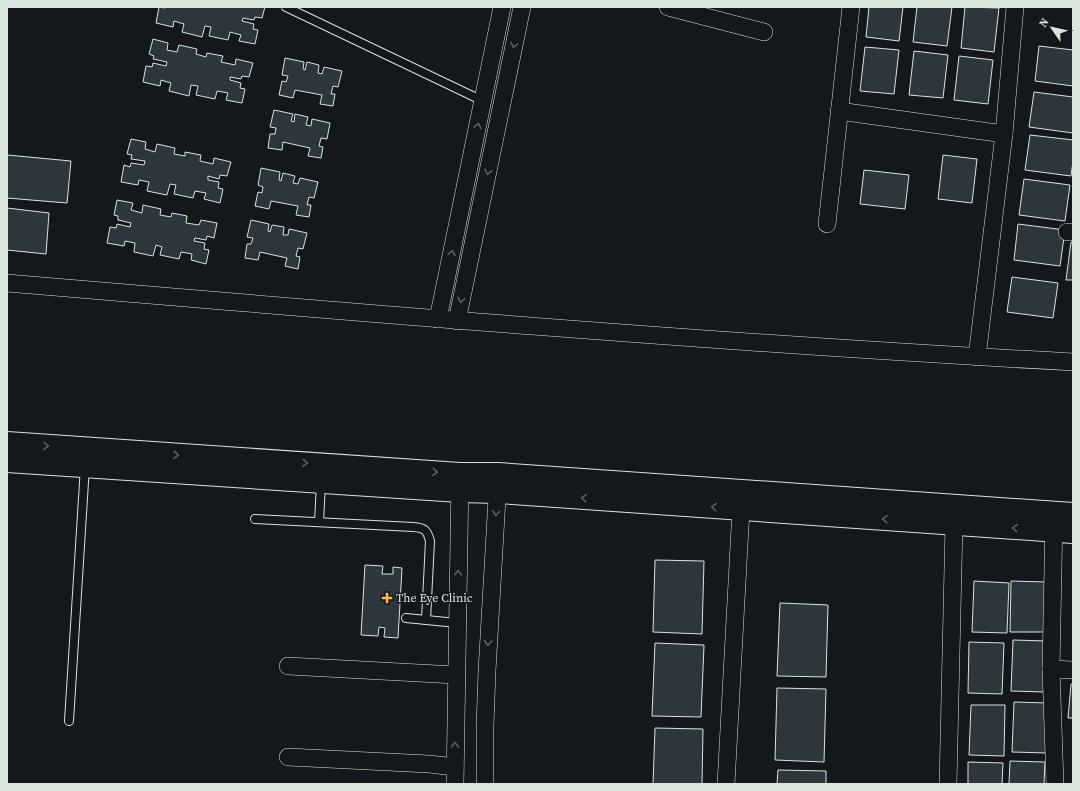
<svg xmlns="http://www.w3.org/2000/svg" width="1080" height="791" font-family="'Source Serif 4',serif">
<rect width="100%" height="100%" fill="#14181c"/>
<g fill="#2c363c" stroke="#d8e6dc">
<path d="M 159,7 L 165,8 L 165,7 L 265,7 L 262,18 L 255,17 L 254,20 L 243,18 L 242,21 L 254,24 L 253,29 L 258,30 L 255,44 L 239,41 L 241,35 L 230,32 L 228,40 L 209,36 L 211,27 L 205,26 L 202,37 L 182,32 L 184,24 L 174,21 L 173,27 L 156,23 Z"/>
<path d="M 869,7 L 903,7 L 899,41 L 866,37 Z"/>
<path d="M 917,7 L 952,7 L 947,46 L 913,42 Z"/>
<path d="M 965,7 L 999,8 L 994,52 L 961,48 Z"/>
<path d="M 153,39 L 168,43 L 167,50 L 177,52 L 179,45 L 197,49 L 196,54 L 206,57 L 207,53 L 223,56 L 221,62 L 235,65 L 236,59 L 253,63 L 249,77 L 242,76 L 241,79 L 230,77 L 230,80 L 241,83 L 240,88 L 245,89 L 242,103 L 226,100 L 228,93 L 217,91 L 215,99 L 196,95 L 198,86 L 191,85 L 189,96 L 169,91 L 171,83 L 161,80 L 160,86 L 143,82 L 146,66 L 152,67 L 153,63 L 166,66 L 167,62 L 153,59 L 154,56 L 149,54 Z"/>
<path d="M 1039,46 L 1073,50 L 1073,86 L 1035,81 Z"/>
<path d="M 865,47 L 899,50 L 894,94 L 860,91 Z"/>
<path d="M 914,51 L 948,55 L 943,98 L 909,95 Z"/>
<path d="M 959,56 L 993,60 L 988,104 L 954,100 Z"/>
<path d="M 285,58 L 304,62 L 303,69 L 305,70 L 307,62 L 319,65 L 318,73 L 322,74 L 324,67 L 342,71 L 338,87 L 333,86 L 331,94 L 335,94 L 333,106 L 320,104 L 322,95 L 295,90 L 293,98 L 279,95 L 282,81 L 286,82 L 288,76 L 282,75 Z"/>
<path d="M 1034,92 L 1073,97 L 1073,133 L 1029,127 Z"/>
<path d="M 274,110 L 293,114 L 291,121 L 294,122 L 295,114 L 308,117 L 306,125 L 311,126 L 312,119 L 330,123 L 327,139 L 321,138 L 319,146 L 323,147 L 321,158 L 308,156 L 310,148 L 283,142 L 282,150 L 268,148 L 270,134 L 275,134 L 276,128 L 270,127 Z"/>
<path d="M 1030,135 L 1073,140 L 1073,161 L 1071,176 L 1025,170 Z"/>
<path d="M 131,139 L 146,142 L 145,149 L 155,152 L 157,144 L 175,148 L 174,154 L 185,156 L 185,152 L 201,155 L 200,161 L 213,164 L 214,158 L 231,162 L 227,176 L 220,175 L 219,179 L 208,176 L 208,180 L 219,182 L 218,188 L 223,189 L 220,203 L 204,199 L 206,193 L 195,191 L 193,198 L 174,194 L 176,185 L 170,184 L 167,195 L 147,191 L 149,182 L 139,180 L 138,185 L 121,182 L 124,165 L 130,167 L 131,163 L 144,165 L 145,161 L 131,159 L 132,155 L 127,154 Z"/>
<path d="M 7,155 L 71,161 L 67,203 L 7,198 Z"/>
<path d="M 943,155 L 977,159 L 972,203 L 938,199 Z"/>
<path d="M 261,168 L 280,172 L 279,180 L 281,181 L 283,173 L 295,176 L 293,183 L 298,184 L 300,178 L 318,182 L 314,198 L 309,197 L 307,205 L 311,205 L 309,217 L 296,215 L 298,206 L 271,201 L 269,209 L 255,206 L 258,192 L 262,193 L 263,187 L 258,185 Z"/>
<path d="M 864,170 L 909,175 L 905,209 L 860,204 Z"/>
<path d="M 1024,179 L 1070,185 L 1065,221 L 1019,215 Z"/>
<path d="M 117,200 L 133,203 L 131,210 L 142,213 L 143,205 L 161,209 L 160,215 L 171,217 L 172,213 L 187,216 L 186,223 L 199,225 L 201,220 L 217,223 L 214,238 L 207,236 L 206,240 L 195,238 L 194,241 L 205,243 L 204,249 L 209,250 L 206,264 L 191,260 L 192,254 L 181,252 L 179,259 L 160,255 L 162,247 L 156,245 L 153,256 L 134,252 L 135,243 L 125,241 L 124,246 L 107,243 L 110,227 L 116,228 L 117,224 L 130,227 L 131,223 L 118,220 L 118,216 L 114,215 Z"/>
<path d="M 7,208 L 49,213 L 46,254 L 7,250 Z"/>
<path d="M 251,220 L 269,224 L 268,231 L 270,232 L 272,225 L 284,227 L 283,235 L 288,235 L 289,229 L 307,233 L 303,249 L 298,248 L 296,256 L 300,257 L 298,269 L 285,266 L 287,258 L 260,252 L 258,260 L 245,258 L 247,244 L 251,244 L 253,238 L 247,237 Z"/>
<path d="M 1018,224 L 1065,230 L 1060,266 L 1014,260 Z"/>
<path d="M 1071,242 L 1073,242 L 1073,280 L 1066,280 Z"/>
<path d="M 1012,277 L 1058,283 L 1053,318 L 1007,312 Z"/>
<path d="M 655,560 L 704,561 L 702,634 L 653,632 Z"/>
<path d="M 365,565 L 383,566 L 382,574 L 393,574 L 393,567 L 402,568 L 398,638 L 384,637 L 385,628 L 379,627 L 378,636 L 361,635 Z"/>
<path d="M 974,581 L 1009,583 L 1007,633 L 972,632 Z"/>
<path d="M 1011,581 L 1046,582 L 1044,632 L 1010,632 Z"/>
<path d="M 780,603 L 828,605 L 826,677 L 777,676 Z"/>
<path d="M 1013,640 L 1047,641 L 1045,692 L 1011,691 Z"/>
<path d="M 969,642 L 1004,643 L 1002,694 L 968,693 Z"/>
<path d="M 655,643 L 704,645 L 701,717 L 652,716 Z"/>
<path d="M 1071,684 L 1073,684 L 1073,718 L 1068,718 Z"/>
<path d="M 777,688 L 826,689 L 824,762 L 775,760 Z"/>
<path d="M 1014,702 L 1048,703 L 1047,753 L 1012,752 Z"/>
<path d="M 971,705 L 1005,705 L 1004,756 L 969,755 Z"/>
<path d="M 655,728 L 703,729 L 702,784 L 653,784 Z"/>
<path d="M 1010,761 L 1045,762 L 1044,784 L 1009,784 Z"/>
<path d="M 968,762 L 1003,763 L 1002,784 L 968,784 Z"/>
<path d="M 778,770 L 826,771 L 826,784 L 777,784 Z"/>
</g>
<g fill="none" stroke-linecap="round" stroke-linejoin="round">
<g stroke="#d8e6dc" stroke-width="10">
<g id="service">
<path d="M 286,7 L 483,101"/>
<path d="M 255,519 L 413,527 C 424,528 427,529 430,541 L 426,620"/>
<path d="M 319,522 L 321,483"/>
<path d="M 406,618 L 457,623"/>
<path d="M 69,721 L 85,466"/>
</g>
</g>
<g stroke="#d8e6dc" stroke-width="18">
<g id="minor">
<path d="M 668,7 L 764,32"/>
<path d="M 839,111 L 1004,134"/>
<path d="M 827,224 L 851,7"/>
<path d="M 1067,232 L 1073,232"/>
<path d="M 7,283 C 362,313 717,343 1073,362"/>
<path d="M 438,319 L 502,7"/>
<path d="M 457,321 L 522,7"/>
<path d="M 977,357 L 1004,134 L 1015,7"/>
<path d="M 1054,518 L 1051,669 L 1055,784"/>
<path d="M 288,666 L 456,675"/>
<path d="M 1051,669 L 1073,670"/>
<path d="M 288,757 L 429,764 L 455,767"/>
<path d="M 455,784 L 460,478"/>
<path d="M 485,784 L 485,726 L 487,671 L 498,481"/>
<path d="M 726,784 L 741,509"/>
<path d="M 948,784 L 954,524"/>
</g>
</g>
<g stroke="#d8e6dc" stroke-width="24">
<g id="secondary">
<path d="M 7,443 L 460,474 L 498,474 L 1073,514"/>
<path d="M 7,461 L 460,491 L 498,492 L 1073,532"/>
</g>
</g>
<use href="#service" stroke="#14181c" stroke-width="8"/>
<use href="#minor" stroke="#14181c" stroke-width="17"/>
<use href="#secondary" stroke="#14181c" stroke-width="22"/>
</g>
<defs><path id="oneway-chevron" d="M-2-3.5L2.5 0L-2 3.5" fill="none" stroke-width="1.6" stroke-linecap="round" stroke-linejoin="round"/></defs>
<g stroke="#59605f">
<use href="#oneway-chevron" transform="translate(514 45) rotate(102)"/>
<use href="#oneway-chevron" transform="translate(478 126) rotate(-78)"/>
<use href="#oneway-chevron" transform="translate(488 172) rotate(102)"/>
<use href="#oneway-chevron" transform="translate(452 253) rotate(-78)"/>
<use href="#oneway-chevron" transform="translate(461 300) rotate(102)"/>
<use href="#oneway-chevron" transform="translate(46 446) rotate(4)"/>
<use href="#oneway-chevron" transform="translate(176 455) rotate(4)"/>
<use href="#oneway-chevron" transform="translate(305 463) rotate(4)"/>
<use href="#oneway-chevron" transform="translate(435 472) rotate(4)"/>
<use href="#oneway-chevron" transform="translate(584 498) rotate(-176)"/>
<use href="#oneway-chevron" transform="translate(714 507) rotate(-176)"/>
<use href="#oneway-chevron" transform="translate(496 513) rotate(94)"/>
<use href="#oneway-chevron" transform="translate(885 519) rotate(-176)"/>
<use href="#oneway-chevron" transform="translate(1015 528) rotate(-176)"/>
<use href="#oneway-chevron" transform="translate(458 573) rotate(-89)"/>
<use href="#oneway-chevron" transform="translate(488 643) rotate(94)"/>
<use href="#oneway-chevron" transform="translate(455 745) rotate(-89)"/>
</g>
<path fill="#ffb74d" stroke="#14181c" stroke-width="1.5" d="M385 592h4v4h4v4h-4v4h-4v-4h-4v-4h4z"/>
<g text-anchor="middle" dominant-baseline="central" stroke-width="3" stroke-linejoin="round" paint-order="stroke">
<g font-size="12" fill="#d8e6dc" stroke="#14181c" text-anchor="start">
<text x="396" y="598">The Eye Clinic</text>
</g>
</g>
<rect width="1080" height="791" fill="none" stroke="#d8e6dc" stroke-width="16"/>
<g transform="translate(1052 28) rotate(304)" stroke="#14181c" stroke-width="3" paint-order="stroke">
<path d="M0-3L7 15L0 10L-7 15Z" fill="#d8e6dc"/>
<text y="-6" font-size="11" font-weight="bold" text-anchor="middle" fill="#d8e6dc">N</text>
</g>
</svg>
